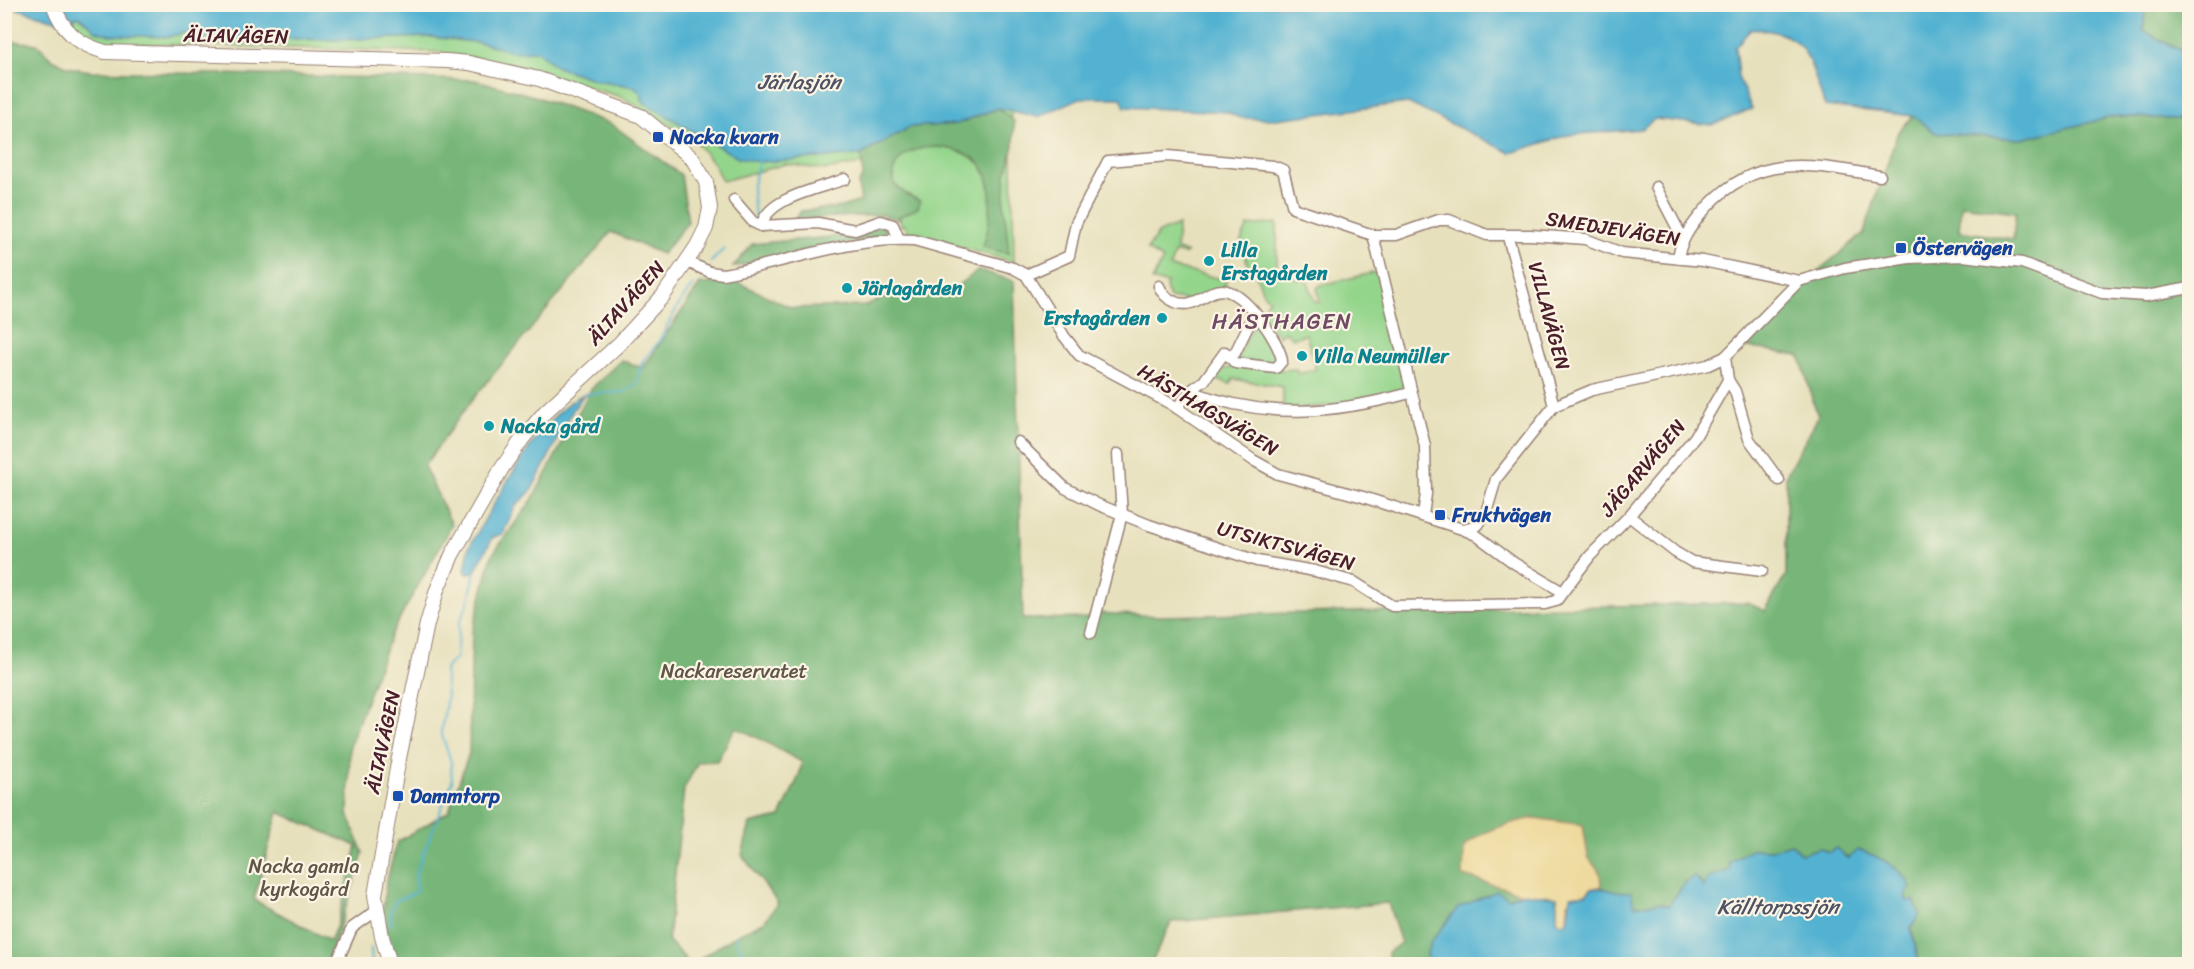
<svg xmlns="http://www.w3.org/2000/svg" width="2194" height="969" font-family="Sriracha,sans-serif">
<rect width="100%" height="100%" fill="#fcf5e5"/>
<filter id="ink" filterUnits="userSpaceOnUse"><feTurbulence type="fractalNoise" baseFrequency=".0167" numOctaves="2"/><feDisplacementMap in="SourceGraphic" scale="12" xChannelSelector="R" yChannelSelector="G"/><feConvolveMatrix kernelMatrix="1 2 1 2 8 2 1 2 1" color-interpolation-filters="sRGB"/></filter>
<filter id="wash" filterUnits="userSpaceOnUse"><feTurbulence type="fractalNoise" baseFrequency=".008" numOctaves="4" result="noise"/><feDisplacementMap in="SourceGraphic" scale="24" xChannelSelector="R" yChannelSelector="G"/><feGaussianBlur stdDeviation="1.35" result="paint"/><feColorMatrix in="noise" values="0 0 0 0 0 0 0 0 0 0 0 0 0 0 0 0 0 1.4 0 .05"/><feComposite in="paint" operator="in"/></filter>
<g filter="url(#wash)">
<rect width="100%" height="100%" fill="#e6e0bc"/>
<g fill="#94d58c" stroke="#6f7a5c" stroke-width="1.5">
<path d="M 62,5 L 1017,5 L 1011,109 L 1014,262 L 909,233 L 905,225 L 901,226 L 900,216 L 872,162 L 826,170 L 786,164 L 722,181 L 713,163 L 693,139 L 646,111 L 621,97 L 511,64 L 438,52 L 106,43 C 81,37 71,27 62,5 Z"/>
<path d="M 1277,223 L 1277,266 L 1286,276 L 1308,282 L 1315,302 L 1320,302 L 1317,288 L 1321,285 L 1377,272 L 1404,382 L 1400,391 L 1333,406 L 1283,408 L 1283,387 L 1233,379 L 1231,384 L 1211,378 C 1230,356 1270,374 1296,369 L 1298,374 L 1316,369 L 1306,334 L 1293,338 L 1284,331 L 1279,336 L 1259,313 L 1269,299 L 1263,294 L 1254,267 L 1248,267 L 1241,240 L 1248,226 Z"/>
<path d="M 1178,225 L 1176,250 L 1186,252 L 1186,254 L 1174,253 L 1170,267 L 1226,280 L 1225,287 L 1192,301 L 1170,298 L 1166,288 L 1167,283 L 1152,281 L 1163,259 L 1147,250 L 1158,233 Z"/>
<path d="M 1255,322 L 1258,322 L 1277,348 L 1277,364 L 1237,360 Z"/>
</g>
<g fill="#77b678" stroke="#606a52" stroke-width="1.5" fill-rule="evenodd">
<path d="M 2145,5 L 2189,5 L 2189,55 L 2143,31 Z"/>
<path d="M 5,40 L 37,44 L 52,59 L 68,67 L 90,71 L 475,80 L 537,97 L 611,124 L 681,175 L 688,222 L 662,254 L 611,232 L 468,405 L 424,466 L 452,525 L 391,634 L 350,745 L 348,814 L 363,853 L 328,964 L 5,964 ZM 278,812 L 357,846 L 337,925 L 330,941 L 254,900 Z"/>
<path d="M 998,108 L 1014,121 L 1014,145 L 1006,174 L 1004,205 L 1009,254 L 983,247 C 990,225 996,185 981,165 C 963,143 904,138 894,170 C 892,174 894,181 894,184 L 906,194 L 920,201 L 918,208 L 898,217 L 899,220 L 882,215 L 795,219 L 801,211 L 841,207 L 861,201 L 858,184 L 863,176 L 861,155 L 910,127 L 957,124 Z"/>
<path d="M 1913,116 L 1936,133 L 2021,139 L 2116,116 L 2189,120 L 2189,964 L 1919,964 L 1905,895 L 1844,855 L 1828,853 L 1820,848 L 1801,854 L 1792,844 L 1770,850 L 1751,849 L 1729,862 L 1730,870 L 1708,878 L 1704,887 L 1694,876 L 1686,882 L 1668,906 L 1659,903 L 1634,906 L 1601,887 L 1600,873 L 1588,857 L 1583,825 L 1534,818 L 1463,876 L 1522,893 L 1509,898 L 1497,892 L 1458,908 L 1431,942 L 1426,955 L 1431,964 L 1389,964 L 1388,952 L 1401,943 L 1388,903 L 1171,922 L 1151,964 L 692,964 L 736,935 L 764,922 L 778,903 L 742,855 L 750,824 L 780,817 L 799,776 L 802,762 C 779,751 758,735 735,728 L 717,761 L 698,762 L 684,789 L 668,940 L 690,964 L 399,964 L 382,919 L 386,884 L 397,842 L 449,811 L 469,753 L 472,632 L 492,555 L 532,500 L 591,389 L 621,360 L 643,368 L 700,284 L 737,282 L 792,308 L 864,306 L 890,295 L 947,293 L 979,270 L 1014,281 L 1023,619 L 1088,618 L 1094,613 L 1160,616 L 1748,603 L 1765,611 L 1786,575 L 1786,475 L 1818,417 L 1800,356 L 1743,346 L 1818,271 L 1864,233 L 1898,132 ZM 1961,205 L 2016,212 L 2013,239 L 1959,231 Z"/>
<path d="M 880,225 L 888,230 L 882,236 L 733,267 L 752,244 C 777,240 866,238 880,225 Z"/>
</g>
<path fill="#eeda9e" stroke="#9c7c64" stroke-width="1.5" d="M 1534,818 L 1583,825 L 1588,857 L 1600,873 L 1601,887 L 1592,888 L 1586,894 L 1568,903 L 1567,922 L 1563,924 L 1557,920 L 1557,897 L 1529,895 L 1463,876 L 1464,847 C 1482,830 1509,823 1534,818 Z"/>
<g fill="#52b2d1" stroke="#4e687e" stroke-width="1.5">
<path d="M 4,5 L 2145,5 L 2143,31 L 2189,55 L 2189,120 L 2116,116 L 2021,139 L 1936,133 L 1913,116 L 1825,106 C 1807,58 1810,31 1751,29 L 1735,47 L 1738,77 L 1752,109 L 1712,125 L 1655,119 L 1641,129 L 1568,135 L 1511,153 L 1408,103 L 1276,119 L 1240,118 L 1227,112 L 1125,107 L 1121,98 L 1080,98 L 1038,117 L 998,108 L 957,124 L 910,127 L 861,155 L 759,162 L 738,158 L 643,102 L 641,94 L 635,87 L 596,80 L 557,67 L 537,51 L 513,52 L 482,43 L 431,37 L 337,40 L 207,37 L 188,32 L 168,37 L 110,35 L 96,31 L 79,16 L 74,17 L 73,25 Z"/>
<path d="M 584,394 L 573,410 L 531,491 L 515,507 L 503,534 L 493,537 L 475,571 L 467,574 L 465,571 L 469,547 C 495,504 539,415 584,394 Z"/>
<path d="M 1792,844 L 1801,854 L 1820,848 L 1828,853 L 1836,848 L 1848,859 L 1858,850 C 1877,855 1905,869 1911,888 L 1905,895 L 1907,901 L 1914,900 L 1920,914 L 1911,928 L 1919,964 L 1431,964 L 1426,955 L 1431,942 L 1458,908 L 1497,891 L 1509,898 L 1522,893 L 1557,897 L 1557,920 L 1563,924 L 1567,922 L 1571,896 L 1586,894 L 1592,888 C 1606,887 1616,893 1631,892 L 1634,906 L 1660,903 L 1668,906 L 1686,882 L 1695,876 L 1704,887 L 1708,878 L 1730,870 L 1729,862 L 1751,849 L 1770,850 Z"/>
</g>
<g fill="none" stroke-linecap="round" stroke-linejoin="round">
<g stroke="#52b2d1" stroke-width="2">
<path d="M 755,217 L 752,188 L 759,162"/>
<path d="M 711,262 L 724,249"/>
<path d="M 584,394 L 625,392 L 638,383 C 639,353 653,356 663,334 C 673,315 679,302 693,285"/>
<path d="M 391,925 L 391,911 L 395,901 L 416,892 L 416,872 L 452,782 L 451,762 L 441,732 L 447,697 L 445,669 L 456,658 L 459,624 L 469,600 L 475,571"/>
<path d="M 736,935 L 745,964"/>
<path d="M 371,948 L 372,964"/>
</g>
</g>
</g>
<g filter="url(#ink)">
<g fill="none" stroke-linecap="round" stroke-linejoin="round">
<g stroke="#988074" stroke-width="13">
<g id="minor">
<path d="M 1656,187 L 1683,239"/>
<path d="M 734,200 L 753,222 L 761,226 L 818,223 L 855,230 L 881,221 L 893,225 L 899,239"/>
<path d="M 761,226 C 768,197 819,189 845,179"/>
<path d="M 1373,235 L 1425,446 L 1426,494 L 1423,515"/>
<path d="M 1508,237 L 1554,406"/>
<path d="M 1678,257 C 1682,237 1694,222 1708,206 C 1759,151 1815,165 1880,176"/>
<path d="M 687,262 L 710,272 L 723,274 C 785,263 850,237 914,240 L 1013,268 L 1026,275 L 1064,336 L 1079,355 L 1171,404 L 1253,460 L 1278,474 L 1363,497 L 1462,529 L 1476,535 L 1514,563 L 1561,591"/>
<path d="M 1026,275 L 1069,256 L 1076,223 L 1108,161 L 1168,156 L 1273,166 L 1283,170 L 1293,208 L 1373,235 L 1396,235 L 1439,220 L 1449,220 L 1487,235 L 1531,235 L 1585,239 L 1622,253 L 1703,261 L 1799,281"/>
<path d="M 1159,286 C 1162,294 1168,299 1175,302 C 1196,310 1204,290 1222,290 C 1244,291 1280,341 1282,361 L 1276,368 L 1235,363 L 1225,352 L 1204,381 L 1190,391"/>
<path d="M 1230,357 L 1235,353 L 1254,314"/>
<path d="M 1728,380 L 1735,391 L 1749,439 L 1779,480"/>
<path d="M 1177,408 L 1190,391 C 1267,420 1333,414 1410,393"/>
<path d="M 1018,442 L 1065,488 L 1099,505 L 1149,525 L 1257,561 L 1315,571 L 1354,582 L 1392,606 L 1545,604 L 1556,601 L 1590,556 L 1629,516 L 1695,437 L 1728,380 L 1725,357"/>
<path d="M 1629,516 L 1675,552 L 1692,562 L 1762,571"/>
<path d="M 1463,529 L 1478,525 L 1486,513 L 1496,479 L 1554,406 L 1592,390 L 1708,365 L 1725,357 L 1799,281 L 1845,268 L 1909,258 L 1963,256 L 2022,263 L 2102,293 L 2146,296 L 2190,288"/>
<path d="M 1091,633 L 1122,514 L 1118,454"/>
<path d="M 336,964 L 352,928 L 376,911"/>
</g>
</g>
<g stroke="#988074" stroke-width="16">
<path id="major" d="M 53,4 C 63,32 78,44 105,52 L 447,61 L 469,63 L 539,79 L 641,116 L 692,158 L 706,182 L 710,208 L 706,228 L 697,246 L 663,296 L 619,344 L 545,412 L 523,438 L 502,468 L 452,555 L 437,590 L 427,624 L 398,763 L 375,895 L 382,937 L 390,964"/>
</g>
<use href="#minor" stroke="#fff" stroke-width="10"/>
<use href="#major" stroke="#fff" stroke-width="14"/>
</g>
</g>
<g fill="#1a4fb4" stroke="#fcf5e5" stroke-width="2">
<rect x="652" y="131" width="12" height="12" rx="3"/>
<rect x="1895" y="242" width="12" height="12" rx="3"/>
<rect x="1434" y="509" width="12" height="12" rx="3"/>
<rect x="392" y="790" width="12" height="12" rx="3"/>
</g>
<g fill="#0f9aa8" stroke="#fcf5e5" stroke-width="2">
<circle cx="1209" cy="261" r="6"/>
<circle cx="847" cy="288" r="6"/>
<circle cx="1162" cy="318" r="6"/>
<circle cx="1302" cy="356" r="6"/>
<circle cx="489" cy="426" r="6"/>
</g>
<g text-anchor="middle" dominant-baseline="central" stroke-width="4.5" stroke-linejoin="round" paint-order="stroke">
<g font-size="20" fill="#4a1f2b" stroke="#fcf5e5">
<text transform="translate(236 36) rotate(1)">ÄLTAVÄGEN</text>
<text transform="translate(1613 229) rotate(9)">SMEDJEVÄGEN</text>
<text transform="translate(626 303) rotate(-48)">ÄLTAVÄGEN</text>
<text transform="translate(1549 316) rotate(75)">VILLAVÄGEN</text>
<text transform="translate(1208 410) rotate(31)">HÄSTHAGSVÄGEN</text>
<text transform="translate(1643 468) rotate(-50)">JÄGARVÄGEN</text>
<text transform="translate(1286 546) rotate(15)">UTSIKTSVÄGEN</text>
<text transform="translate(383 742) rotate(-78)">ÄLTAVÄGEN</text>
</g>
<g font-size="20" font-weight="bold" fill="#164399" stroke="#fcf5e5" text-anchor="start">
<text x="670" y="137">Nacka kvarn</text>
<text x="1913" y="248">Östervägen</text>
<text x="1452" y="515">Fruktvägen</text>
<text x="410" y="796">Dammtorp</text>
</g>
<g font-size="20" font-weight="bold" fill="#0d838f" stroke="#fcf5e5" text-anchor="start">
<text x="1221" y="250">Lilla<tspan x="1221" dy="23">Erstagården</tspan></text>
<text x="859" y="288">Järlagården</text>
<text x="1150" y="318" text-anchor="end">Erstagården</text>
<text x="1314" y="356">Villa Neumüller</text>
<text x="501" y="426">Nacka gård</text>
</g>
<g font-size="20" fill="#605648" stroke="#fcf5e5">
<text x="734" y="671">Nackareservatet</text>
<text x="304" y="866">Nacka gamla<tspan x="304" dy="23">kyrkogård</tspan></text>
</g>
<g font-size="21" font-style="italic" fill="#4d5265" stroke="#fcf5e5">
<text x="799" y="82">Järlasjön</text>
<text x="1778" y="907">Källtorpssjön</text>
</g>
<g font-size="22" letter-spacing="1.5" fill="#6f4c64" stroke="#fcf5e5">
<text x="1282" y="321">HÄSTHAGEN</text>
</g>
</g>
<rect width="2194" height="969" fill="none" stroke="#fcf5e5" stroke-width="24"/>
</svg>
